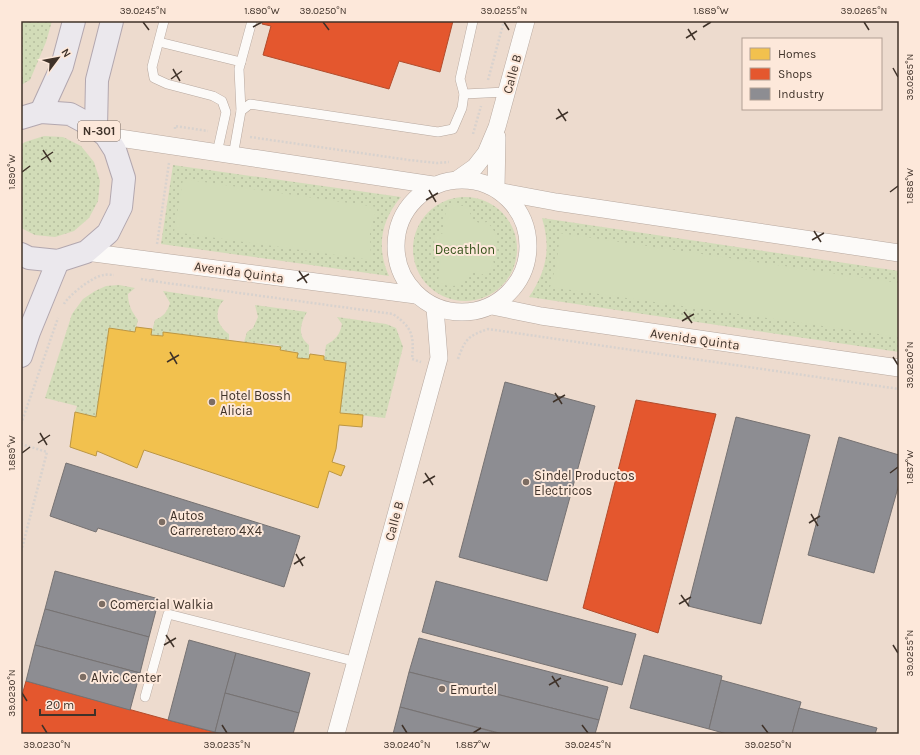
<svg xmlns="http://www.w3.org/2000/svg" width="920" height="755" font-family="Karla,sans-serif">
<defs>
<pattern id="grass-dots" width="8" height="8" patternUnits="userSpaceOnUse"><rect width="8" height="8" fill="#d2dcb8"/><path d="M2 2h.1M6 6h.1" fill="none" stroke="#b5bd9e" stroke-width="1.8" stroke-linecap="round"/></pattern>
</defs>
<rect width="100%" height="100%" fill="#eddbce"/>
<g fill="url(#grass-dots)">
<path d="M 21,21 L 52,21 L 46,42 L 30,80 L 21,85 Z"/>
<path d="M 44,136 L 63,137 L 81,146 L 94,162 L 100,181 L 98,201 L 89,218 L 74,231 L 55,237 L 35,235 L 21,228 L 21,145 L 25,142 Z"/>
<path d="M 173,165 L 401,197 C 381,220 376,248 389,276 L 161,244 Z"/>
<circle cx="465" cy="249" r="52"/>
<path d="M 542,218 L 899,271 L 899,352 L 529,297 C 547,270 551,248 542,218 Z"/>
<path d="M 119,285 L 135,288 L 128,294 C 128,305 132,312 138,320 L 135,332 L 109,328 L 96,417 L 75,412 L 77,406 L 45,398 L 72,314 L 83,299 L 95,291 L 106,286 Z"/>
<path d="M 163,291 L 224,300 C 213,311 217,326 229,334 L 229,341 L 163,333 L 163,336 L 151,335 L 155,320 C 164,316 167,312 170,303 Z"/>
<path d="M 255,305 L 307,312 C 300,324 297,336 309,345 L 309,359 L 297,358 L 296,352 L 280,350 L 279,345 L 244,342 L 247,332 L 253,328 L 258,317 Z"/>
<path d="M 337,317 L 386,324 L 396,328 L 403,347 L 385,418 L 340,413 L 346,363 L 324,360 L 326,345 C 335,340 340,335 342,324 Z"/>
</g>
<g fill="#d2dcb8">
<path d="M 183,179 L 377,207 L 370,232 L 371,260 L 174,232 Z"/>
<path d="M 455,204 L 467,207 L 474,221 L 480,223 L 487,222 C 494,229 497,234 496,245 L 490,247 L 494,264 L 489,271 L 479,276 L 473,270 C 468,277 461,287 450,286 C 446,286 441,283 438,281 L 441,258 L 435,255 L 434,237 L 443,233 L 446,209 Z"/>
<path d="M 559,233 L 899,283 L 899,337 L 550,287 C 556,268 559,254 559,233 Z"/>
</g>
<path fill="#f2c14e" stroke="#bc9643" d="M 136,327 L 152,329 L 151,335 L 163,336 L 163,332 L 281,347 L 280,350 L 298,353 L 297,358 L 309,359 L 310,354 L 324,356 L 324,360 L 346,363 L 340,413 L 363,415 L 362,427 L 339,425 L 336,449 L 332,462 L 345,466 L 341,476 L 329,471 L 318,508 L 144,450 L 137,468 L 97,451 L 96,456 L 70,447 L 75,412 L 96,417 L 109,328 L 135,332 Z"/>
<g fill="#e4572e" stroke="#b24c2c">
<path d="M 263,21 L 453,21 L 440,72 L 399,61 L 389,89 L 263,55 L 271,26 L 262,24 Z"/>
<path d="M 636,400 L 716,414 L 658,633 L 583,608 Z"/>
<path d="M 26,681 L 168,720 L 222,734 L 21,734 L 21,699 Z"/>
</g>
<g fill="#8d8d92" stroke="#767272">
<path d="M 505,382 L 595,406 L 547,581 L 459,557 Z"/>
<path d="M 736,417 L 810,435 L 761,624 L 688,606 Z"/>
<path d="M 839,437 L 899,455 L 899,484 L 874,573 L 808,555 Z"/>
<path d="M 66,463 L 300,536 L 284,587 L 98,528 L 96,532 L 50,516 Z"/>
<path d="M 55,571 L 159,599 L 149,637 L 45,609 Z"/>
<path d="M 436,581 L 636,634 L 622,685 L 422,632 Z"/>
<path d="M 45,609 L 149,637 L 140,673 L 35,645 Z"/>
<path d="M 419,638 L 608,687 L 599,720 L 409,672 Z"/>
<path d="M 189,640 L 236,653 L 215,732 L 168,720 Z"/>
<path d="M 35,645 L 140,673 L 130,710 L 26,681 Z"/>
<path d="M 236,653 L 310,673 L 299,713 L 225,693 Z"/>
<path d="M 644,655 L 722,676 L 709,729 L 630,708 Z"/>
<path d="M 409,672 L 599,720 L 595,734 L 503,734 L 400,707 Z"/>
<path d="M 721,680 L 801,702 L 792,734 L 727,734 L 709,729 Z"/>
<path d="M 225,693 L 299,713 L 293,734 L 222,734 L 215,732 Z"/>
<path d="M 400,707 L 501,734 L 393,734 Z"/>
<path d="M 799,708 L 877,728 L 875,734 L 792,734 Z"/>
</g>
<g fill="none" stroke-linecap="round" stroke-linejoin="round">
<g stroke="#b7a89f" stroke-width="10">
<g id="lane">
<path d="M 164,21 L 152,67 L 154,78 L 167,84 L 213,96 L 222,101 L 226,112 L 217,153"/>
<path d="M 159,42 L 241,62"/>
<path d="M 464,94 L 506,92"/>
<path d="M 241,111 L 239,69 L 252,21"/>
<path d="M 233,156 L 241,111 L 250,104 L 438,132 L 453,129 L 462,108 L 464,94 L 460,79 L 473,21"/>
<path d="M 145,697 L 168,614 L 357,662"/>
</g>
</g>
<g stroke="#b7a89f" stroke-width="18">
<g id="street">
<path d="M 106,136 L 433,185"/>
<path d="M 458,179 L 475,167 L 486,153 L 497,127 L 526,21"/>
<circle cx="462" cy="246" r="66"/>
<path d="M 496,188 L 497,137"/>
<path d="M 502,192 L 556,202 L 899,253"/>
<path d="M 86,252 L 416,295"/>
<path d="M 492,306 L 541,316 L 899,368"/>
<path d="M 336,734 L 439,358 L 435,308"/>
</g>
</g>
<g stroke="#b2a7af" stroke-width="24">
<g id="primary">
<path d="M 41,112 L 62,66 L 74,21"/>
<path d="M 21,118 L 41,112 L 70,114 L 96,128 L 106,136 L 115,150 L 124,178 L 121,207 L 108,233 L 86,252 L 58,261 L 29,258 L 21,254"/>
<path d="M 96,128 L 97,80 L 112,21"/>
<path d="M 21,356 L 29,332 L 58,261"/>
</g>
</g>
<g stroke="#d8d2ce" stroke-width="2.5" stroke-dasharray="2 2" stroke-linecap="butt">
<path d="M 488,80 L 504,21"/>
<path d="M 175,129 L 175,126 L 208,131"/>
<path d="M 473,134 L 481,106"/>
<path d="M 250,137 L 409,160 L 437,163 L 449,162"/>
<path d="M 157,244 L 169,163"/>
<path d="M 141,279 L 152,281 L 153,278"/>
<path d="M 152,281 L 393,314 C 413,328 414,336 412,359 L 421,362"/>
<path d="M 64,304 C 69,295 93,276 104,275 C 107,274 111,275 114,275"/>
<path d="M 458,359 C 465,339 468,336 488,329 L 899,389"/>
<path d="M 21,424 L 58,318"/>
<path d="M 21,444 L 47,452 L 21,552"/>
</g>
<use href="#lane" stroke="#fcfaf8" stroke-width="9"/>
<use href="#street" stroke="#fcfaf8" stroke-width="17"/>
<use href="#primary" stroke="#ebe8ed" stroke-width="22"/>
</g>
<path fill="none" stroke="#3f3229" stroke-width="1.5" d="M 143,22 L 149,30M 323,22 L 329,30M 504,22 L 509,30M 864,22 L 869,30M 253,27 L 262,22M 703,27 L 711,22M 688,29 L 695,40M 686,38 L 697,31M 893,68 L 898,77M 173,69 L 180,81M 171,79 L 182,71M 558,109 L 566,121M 556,119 L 568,112M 43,150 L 51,162M 41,160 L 53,152M 22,172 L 30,166M 429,190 L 436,202M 890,192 L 898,186M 426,200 L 438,193M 814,231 L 821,242M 812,240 L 824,233M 299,271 L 307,283M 297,281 L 309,274M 684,312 L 692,323M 682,321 L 694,314M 170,352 L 177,364M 893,357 L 898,365M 167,362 L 179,355M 555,393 L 562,404M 553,402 L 565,395M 40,433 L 47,445M 38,443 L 50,435M 22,453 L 30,447M 425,473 L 433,485M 890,473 L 898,467M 423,483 L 435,476M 811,514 L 818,526M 809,523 L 820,516M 296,554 L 303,566M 294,564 L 305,557M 681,595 L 689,606M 679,604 L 691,597M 166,635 L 174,647M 164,645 L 176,638M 893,645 L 898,653M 552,676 L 559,687M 549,685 L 561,678M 22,693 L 27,701M 42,725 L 47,733M 222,725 L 227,733M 402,725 L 407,733M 582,725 L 588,733M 762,725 L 768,733M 473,733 L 481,728"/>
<g fill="#7c6d63" stroke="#fde8da" stroke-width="1.5">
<circle cx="212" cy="402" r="4"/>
<circle cx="526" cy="482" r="4"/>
<circle cx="162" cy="522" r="4"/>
<circle cx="102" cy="604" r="4"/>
<circle cx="83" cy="677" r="4"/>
<circle cx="442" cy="689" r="4"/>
</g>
<g text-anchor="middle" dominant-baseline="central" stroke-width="4" stroke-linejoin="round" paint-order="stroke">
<rect fill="#fde8da" stroke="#78695e" stroke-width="1" x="78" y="121" width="42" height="20" rx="3"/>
<g font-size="12" font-weight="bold" fill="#3f3229">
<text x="99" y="131">N-301</text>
</g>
<g font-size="13" fill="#3f3229" stroke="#fde8da">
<text transform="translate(512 74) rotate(-75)">Calle B</text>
<text transform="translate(239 272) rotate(8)">Avenida Quinta</text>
<text transform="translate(695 339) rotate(8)">Avenida Quinta</text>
<text transform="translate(394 521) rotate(-75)">Calle B</text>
</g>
<g font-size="13" fill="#35521a" stroke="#fde8da">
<text x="465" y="249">Decathlon</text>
</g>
<g font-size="13" fill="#3f3229" stroke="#fde8da" text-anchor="start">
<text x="220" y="395">Hotel Bossh<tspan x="220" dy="15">Alicia</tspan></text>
<text x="534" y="475">Sindel Productos<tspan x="534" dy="15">Electricos</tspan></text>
<text x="170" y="515">Autos<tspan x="170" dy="15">Carreretero 4X4</tspan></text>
<text x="110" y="604">Comercial Walkia</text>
<text x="91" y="677">Alvic Center</text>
<text x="450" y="689">Emurtel</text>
</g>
</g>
<rect width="920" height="755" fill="none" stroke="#fde8da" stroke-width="44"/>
<rect x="742" y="38" width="140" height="72" fill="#fde8da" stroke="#b19f93"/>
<rect x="750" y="48" width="20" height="12" fill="#f2c14e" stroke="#b19f93"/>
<text x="778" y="58" font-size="12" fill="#3f3229">Homes</text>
<rect x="750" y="68" width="20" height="12" fill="#e4572e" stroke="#b19f93"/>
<text x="778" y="78" font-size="12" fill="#3f3229">Shops</text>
<rect x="750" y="88" width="20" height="12" fill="#8d8d92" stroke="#b19f93"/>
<text x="778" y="98" font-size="12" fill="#3f3229">Industry</text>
<g transform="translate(58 58) rotate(58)" stroke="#fde8da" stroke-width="3" paint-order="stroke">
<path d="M0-3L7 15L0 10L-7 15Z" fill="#3f3229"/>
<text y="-6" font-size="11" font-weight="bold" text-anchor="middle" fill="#3f3229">N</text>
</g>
<path d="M40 709v6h55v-6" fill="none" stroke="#3f3229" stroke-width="2"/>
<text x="46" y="709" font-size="12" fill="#3f3229" stroke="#fde8da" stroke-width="3" paint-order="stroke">20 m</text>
<rect x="22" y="22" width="876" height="711" fill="none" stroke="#3f3229" stroke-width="1.5"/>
<g font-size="10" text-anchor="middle" fill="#3f3229">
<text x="143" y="14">39.0245°N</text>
<text x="262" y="14">1.890°W</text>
<text x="323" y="14">39.0250°N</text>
<text x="504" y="14">39.0255°N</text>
<text x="711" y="14">1.889°W</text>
<text x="864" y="14">39.0265°N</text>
<text transform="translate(909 77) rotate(-90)" y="4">39.0265°N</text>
<text transform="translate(11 172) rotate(-90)" y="4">1.890°W</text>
<text transform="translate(909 186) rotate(-90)" y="4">1.888°W</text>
<text transform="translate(909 365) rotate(-90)" y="4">39.0260°N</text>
<text transform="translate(11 453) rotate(-90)" y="4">1.889°W</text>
<text transform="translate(909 467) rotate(-90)" y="4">1.887°W</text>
<text transform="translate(909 653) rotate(-90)" y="4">39.0255°N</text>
<text transform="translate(11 693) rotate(-90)" y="4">39.0230°N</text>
<text x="47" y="748">39.0230°N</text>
<text x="227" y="748">39.0235°N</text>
<text x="407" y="748">39.0240°N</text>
<text x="473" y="748">1.887°W</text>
<text x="588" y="748">39.0245°N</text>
<text x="768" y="748">39.0250°N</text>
</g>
</svg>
